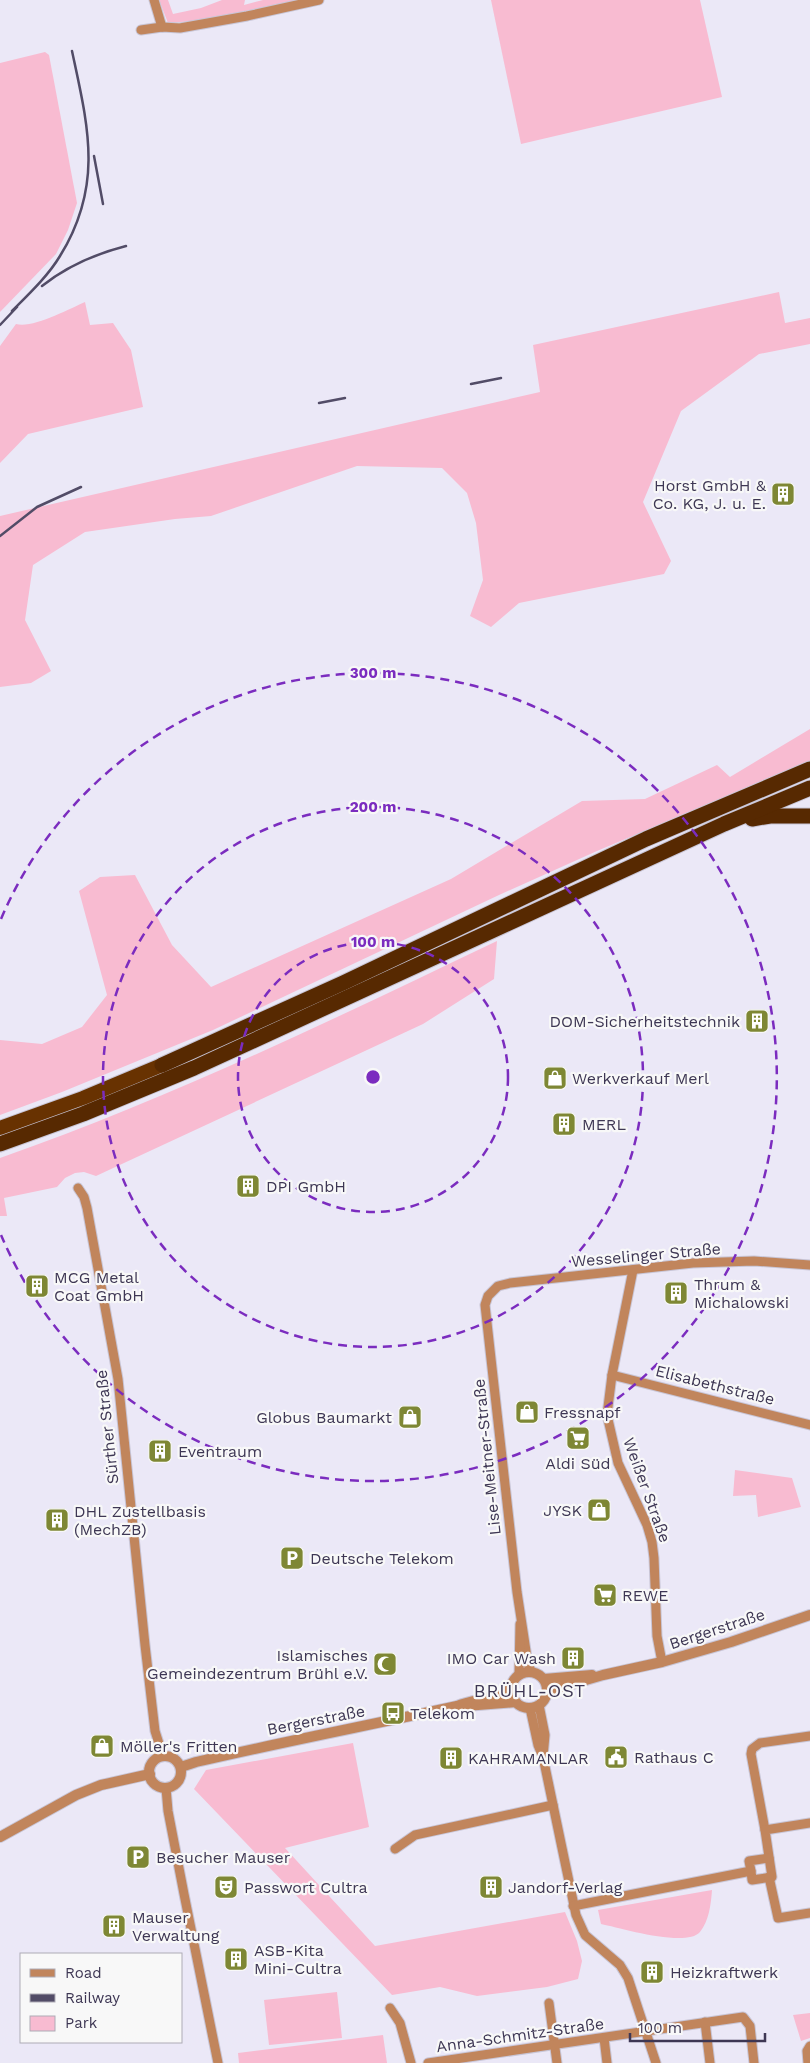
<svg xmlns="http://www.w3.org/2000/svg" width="810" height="2063" font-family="'Work Sans',sans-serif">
<rect width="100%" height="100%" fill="#ebe8f7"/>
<g fill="#f8bbd1">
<path d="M 159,0 L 168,0 L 173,14 L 201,8 L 222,0 L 245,0 L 244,5 L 263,0 L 297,0 L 205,20 L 168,23 Z"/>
<path d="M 491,0 L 700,0 L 722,97 L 521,144 Z"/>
<path d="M 45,52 L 49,55 L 77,203 L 68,230 L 56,254 L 0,312 L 0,63 Z"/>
<path d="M 779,292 L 785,323 L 810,318 L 810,344 L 759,354 L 681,411 L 643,502 L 671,561 L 664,574 L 519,603 L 491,627 L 470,616 L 483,580 L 476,523 L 467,493 L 442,468 L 357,466 L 211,516 L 175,519 L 85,532 L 33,565 L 25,620 L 51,671 L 31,683 L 0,687 L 0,516 L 540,392 L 533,345 Z"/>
<path d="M 85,302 L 90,325 L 113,323 L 131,350 L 143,407 L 28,434 L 0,463 L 0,346 L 16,324 C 32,329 69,309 85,302 Z"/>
<path d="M 810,729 L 810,761 L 597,851 L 499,895 L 213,1030 L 62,1092 L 0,1115 L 0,1040 L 42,1044 L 82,1027 L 107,995 L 79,891 L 100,877 L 135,875 L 172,945 L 211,987 L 451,879 L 582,801 L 645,799 L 717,765 L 730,777 Z"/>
<path d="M 497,941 L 494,979 L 423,1024 L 96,1176 L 84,1172 L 75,1173 L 65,1178 L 57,1187 L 4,1198 L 7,1216 L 0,1216 L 0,1158 C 171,1098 334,1019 497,941 Z"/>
<path d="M 735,1470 L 792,1478 L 801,1507 L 758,1517 L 756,1495 L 733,1496 Z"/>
<path d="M 353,1743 L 369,1827 L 285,1848 L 375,1946 L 565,1912 L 577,1941 L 582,1961 L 578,1979 L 547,1987 L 477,1996 L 440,1987 L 392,1995 L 194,1789 L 206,1770 Z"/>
<path d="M 712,1890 C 711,1904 709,1921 700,1932 C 686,1948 621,1928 601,1924 L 598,1910 Z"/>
<path d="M 337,1992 L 342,2038 L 269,2045 L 264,2000 Z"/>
<path d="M 810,2013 L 810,2038 L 801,2041 L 793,2015 Z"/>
<path d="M 383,2035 L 387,2063 L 239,2063 L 238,2053 Z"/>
</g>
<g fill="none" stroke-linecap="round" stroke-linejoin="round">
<g stroke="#c8c5d6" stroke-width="11">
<g id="minor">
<path d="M 154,0 L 162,27"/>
<path d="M 141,30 L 162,27 L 180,28 L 247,16 L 319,0"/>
<path d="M 78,1188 L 84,1197 L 87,1208 L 118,1379 L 145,1645 L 155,1731 L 163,1756"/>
<path d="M 633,1270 L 612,1375 L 607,1415 L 618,1463 L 647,1525 L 652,1542 L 654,1558 L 657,1636 L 662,1662"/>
<path d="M 612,1375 L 810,1425"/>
<path d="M 531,1671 L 528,1664 L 517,1592 L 485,1305 L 488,1296 L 498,1286 L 510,1283 L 693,1263 L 754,1261 L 810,1265"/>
<path d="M 519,1675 L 520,1624"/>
<path d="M 530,1708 L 538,1745 L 543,1757 L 545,1735 L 539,1705"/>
<path d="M 543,1757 L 576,1915 L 585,1935 L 620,1965 L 628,1978 L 656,2063"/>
<path d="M 166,1788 L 168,1811 L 184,1894 L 218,2063"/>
<path d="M 765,1830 L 751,1754 L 752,1749 L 760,1743 L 810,1736"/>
<path d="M 395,1849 L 415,1835 L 553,1805"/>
<path d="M 751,1871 L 752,1880 L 772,1877 L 765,1830 L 810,1823"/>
<path d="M 769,1877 L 778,1918 L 810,1913"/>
<path d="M 573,1906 L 751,1871 L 749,1861 L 769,1858"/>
<path d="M 549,2003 L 557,2063"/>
<path d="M 390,2008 L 400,2023 L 411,2063"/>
<path d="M 705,2022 L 710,2063"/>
<path d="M 604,2038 L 607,2063"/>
<path d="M 428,2063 L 743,2017 L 750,2026 L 754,2063"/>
<path d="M 808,2063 L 807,2051 L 810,2046"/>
</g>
</g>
<g stroke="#c8c5d6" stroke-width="12">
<g id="tertiary">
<circle cx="529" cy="1690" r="18"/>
<path d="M 544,1679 L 592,1675"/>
<path d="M 548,1691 L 603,1675 L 662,1662 L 731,1642 L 810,1615"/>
<path d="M 465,1706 L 516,1702"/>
<circle cx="165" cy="1772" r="16"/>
<path d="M 181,1767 L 196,1762 C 282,1742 370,1725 457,1706 C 474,1699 496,1699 511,1689"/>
<path d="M 0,1837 L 76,1795 L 101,1785 L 150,1774"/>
</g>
</g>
<g stroke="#c8c5d6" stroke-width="16">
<path id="trunk" d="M 0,1128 L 83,1098 L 162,1065"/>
</g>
<g stroke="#c8c5d6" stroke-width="17">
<g id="motorway">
<path d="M 752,819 L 770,816 L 810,816"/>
<path d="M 162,1065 L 343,983 L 646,839 L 810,769"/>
<path d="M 0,1144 L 83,1114 L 194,1068 L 724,824 L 810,788"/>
</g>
</g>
<use href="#minor" stroke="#c1855c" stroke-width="9"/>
<use href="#tertiary" stroke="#c1855c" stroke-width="10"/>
<use href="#trunk" stroke="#683201" stroke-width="14"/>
<use href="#motorway" stroke="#572901" stroke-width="15"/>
<g stroke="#524c67" stroke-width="2.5">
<path d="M 94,156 L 103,204"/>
<path d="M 42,286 C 67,266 95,254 126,246"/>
<path d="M 12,311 C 29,294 48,276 60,256 C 104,185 88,126 72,51"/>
<path d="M 0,325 L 17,307"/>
<path d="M 471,384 L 501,378"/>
<path d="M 319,403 L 345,398"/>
<path d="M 0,536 L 37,507 L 81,487"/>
</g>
</g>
<g fill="none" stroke="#7b2cbf" stroke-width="2.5" stroke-dasharray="9 6">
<circle cx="373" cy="1077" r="135"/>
<circle cx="373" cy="1077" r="270"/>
<path d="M1 919A404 404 0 1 1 1 1235"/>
</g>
<defs>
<g id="building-square" transform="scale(1.25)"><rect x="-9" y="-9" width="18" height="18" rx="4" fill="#7e8734" stroke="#f8f8f8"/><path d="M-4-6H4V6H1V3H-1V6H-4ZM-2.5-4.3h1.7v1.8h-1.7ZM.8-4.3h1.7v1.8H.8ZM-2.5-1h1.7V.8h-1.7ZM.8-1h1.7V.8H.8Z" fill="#fff"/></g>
<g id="shop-square" transform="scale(1.25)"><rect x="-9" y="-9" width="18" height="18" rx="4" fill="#7e8734" stroke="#f8f8f8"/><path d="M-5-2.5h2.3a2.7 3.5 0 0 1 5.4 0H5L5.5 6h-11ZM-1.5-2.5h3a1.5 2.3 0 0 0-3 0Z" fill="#fff"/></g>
<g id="supermarket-square" transform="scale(1.25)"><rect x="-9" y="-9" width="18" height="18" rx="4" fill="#7e8734" stroke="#f8f8f8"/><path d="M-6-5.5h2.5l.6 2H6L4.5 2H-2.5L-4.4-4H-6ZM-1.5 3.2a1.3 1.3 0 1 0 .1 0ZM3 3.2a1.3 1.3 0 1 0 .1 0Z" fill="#fff"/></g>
<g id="parking-square" transform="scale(1.25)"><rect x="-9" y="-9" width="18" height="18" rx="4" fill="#7e8734" stroke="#f8f8f8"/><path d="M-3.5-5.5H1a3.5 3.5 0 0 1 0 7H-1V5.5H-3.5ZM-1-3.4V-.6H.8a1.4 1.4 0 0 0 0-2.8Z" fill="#fff"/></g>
<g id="mosque-square" transform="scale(1.25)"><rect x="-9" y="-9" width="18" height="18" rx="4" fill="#7e8734" stroke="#f8f8f8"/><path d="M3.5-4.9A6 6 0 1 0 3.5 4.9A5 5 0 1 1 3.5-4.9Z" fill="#fff"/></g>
<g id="bus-square" transform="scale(1.25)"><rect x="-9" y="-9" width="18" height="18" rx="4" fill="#7e8734" stroke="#f8f8f8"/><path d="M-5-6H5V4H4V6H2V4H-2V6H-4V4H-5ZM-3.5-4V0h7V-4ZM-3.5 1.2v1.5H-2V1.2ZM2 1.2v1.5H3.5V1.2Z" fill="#fff"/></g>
<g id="civic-square" transform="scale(1.25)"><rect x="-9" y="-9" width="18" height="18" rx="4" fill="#7e8734" stroke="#f8f8f8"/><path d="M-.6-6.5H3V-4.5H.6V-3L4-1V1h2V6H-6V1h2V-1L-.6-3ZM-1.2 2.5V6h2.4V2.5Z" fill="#fff"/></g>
<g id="theatre-square" transform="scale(1.25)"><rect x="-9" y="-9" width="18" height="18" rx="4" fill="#7e8734" stroke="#f8f8f8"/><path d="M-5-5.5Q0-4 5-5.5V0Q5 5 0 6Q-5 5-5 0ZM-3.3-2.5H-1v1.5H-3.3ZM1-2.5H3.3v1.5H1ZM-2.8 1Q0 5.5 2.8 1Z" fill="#fff"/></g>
</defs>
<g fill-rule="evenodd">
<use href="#building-square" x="783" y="494"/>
<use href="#building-square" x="757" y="1021"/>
<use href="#shop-square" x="555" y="1078"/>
<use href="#building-square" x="564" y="1124"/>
<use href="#building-square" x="248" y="1186"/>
<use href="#building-square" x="37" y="1286"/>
<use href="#building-square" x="676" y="1293"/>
<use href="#shop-square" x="527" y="1412"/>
<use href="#shop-square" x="410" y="1417"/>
<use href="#supermarket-square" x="578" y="1438"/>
<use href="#building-square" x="160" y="1451"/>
<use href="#shop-square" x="599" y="1510"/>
<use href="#building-square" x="57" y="1520"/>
<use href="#parking-square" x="292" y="1558"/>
<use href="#supermarket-square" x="605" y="1595"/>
<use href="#building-square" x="573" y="1658"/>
<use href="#mosque-square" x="385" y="1664"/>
<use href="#bus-square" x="393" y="1713"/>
<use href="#shop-square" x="102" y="1746"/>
<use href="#civic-square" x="616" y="1757"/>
<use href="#building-square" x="451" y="1758"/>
<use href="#parking-square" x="138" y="1857"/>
<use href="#theatre-square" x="226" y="1887"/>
<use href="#building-square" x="491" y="1887"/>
<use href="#building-square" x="114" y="1926"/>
<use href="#building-square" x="236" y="1959"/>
<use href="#building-square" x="652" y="1972"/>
</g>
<g text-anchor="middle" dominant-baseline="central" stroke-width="4.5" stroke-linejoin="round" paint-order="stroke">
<g font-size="16" fill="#3e3754" stroke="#f8f8f8" text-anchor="start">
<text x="766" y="485" text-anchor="end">Horst GmbH &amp;<tspan x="766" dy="18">Co. KG, J. u. E.</tspan></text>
<text x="740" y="1021" text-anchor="end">DOM-Sicherheitstechnik</text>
<text x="572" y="1078">Werkverkauf Merl</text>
<text x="582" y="1124">MERL</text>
<text x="266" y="1186">DPI GmbH</text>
<text x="54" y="1277">MCG Metal<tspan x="54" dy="18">Coat GmbH</tspan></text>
<text x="694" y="1284">Thrum &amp;<tspan x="694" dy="18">Michalowski</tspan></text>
<text x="544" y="1412">Fressnapf</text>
<text x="392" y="1417" text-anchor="end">Globus Baumarkt</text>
<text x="178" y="1451">Eventraum</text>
<text x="578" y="1463" text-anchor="middle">Aldi Süd</text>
<text x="582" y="1510" text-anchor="end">JYSK</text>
<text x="74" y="1511">DHL Zustellbasis<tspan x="74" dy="18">(MechZB)</tspan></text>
<text x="310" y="1558">Deutsche Telekom</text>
<text x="622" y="1595">REWE</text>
<text x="368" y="1655" text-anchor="end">Islamisches<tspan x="368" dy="18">Gemeindezentrum Brühl e.V.</tspan></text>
<text x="556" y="1658" text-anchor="end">IMO Car Wash</text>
<text x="410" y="1713">Telekom</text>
<text x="120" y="1746">Möller's Fritten</text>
<text x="634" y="1757">Rathaus C</text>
<text x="468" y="1758">KAHRAMANLAR</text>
<text x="156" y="1857">Besucher Mauser</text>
<text x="244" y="1887">Passwort Cultra</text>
<text x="508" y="1887">Jandorf-Verlag</text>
<text x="132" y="1917">Mauser<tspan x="132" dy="18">Verwaltung</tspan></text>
<text x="254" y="1950">ASB-Kita<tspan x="254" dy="18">Mini-Cultra</tspan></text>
<text x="670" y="1972">Heizkraftwerk</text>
</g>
<g font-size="16" fill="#3e3754" stroke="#f8f8f8">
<text transform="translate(646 1255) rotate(-5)">Wesselinger Straße</text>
<text transform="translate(715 1385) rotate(14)">Elisabethstraße</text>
<text transform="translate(107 1427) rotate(-96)">Sürther Straße</text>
<text transform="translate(487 1457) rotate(-96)">Lise-Meitner-Straße</text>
<text transform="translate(647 1490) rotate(70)">Weißer Straße</text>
<text transform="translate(717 1629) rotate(-18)">Bergerstraße</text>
<text transform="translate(316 1720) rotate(-11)">Bergerstraße</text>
<text transform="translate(520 2035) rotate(-8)">Anna-Schmitz-Straße</text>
</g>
<g font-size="18" letter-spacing="1" fill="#3e3754" stroke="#f8f8f8">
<text x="530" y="1690">BRÜHL-OST</text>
</g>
</g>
<circle cx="373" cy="1077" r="8" fill="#7b2cbf" stroke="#f8f8f8" stroke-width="2.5"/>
<g font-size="15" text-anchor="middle" font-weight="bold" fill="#7b2cbf" stroke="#f8f8f8" stroke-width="4.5" stroke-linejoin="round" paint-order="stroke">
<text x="373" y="678">300 m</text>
<text x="373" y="812">200 m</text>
<text x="373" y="947">100 m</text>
</g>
<rect x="20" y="1953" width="162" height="90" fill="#f8f8f8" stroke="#aeabb6"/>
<rect x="30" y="1969" width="25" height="8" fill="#c1855c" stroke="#aeabb6"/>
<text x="65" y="1978" font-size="15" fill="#3e3754">Road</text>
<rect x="30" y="1994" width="25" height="8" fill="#524c67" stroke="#aeabb6"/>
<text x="65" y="2003" font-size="15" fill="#3e3754">Railway</text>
<rect x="30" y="2016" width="25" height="15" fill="#f8bbd1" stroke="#aeabb6"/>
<text x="65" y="2028" font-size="15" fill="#3e3754">Park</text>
<path d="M630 2033v8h135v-8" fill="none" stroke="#3e3754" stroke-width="2.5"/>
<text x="638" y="2033" font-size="15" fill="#3e3754" stroke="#f8f8f8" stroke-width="4" paint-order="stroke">100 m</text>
</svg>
